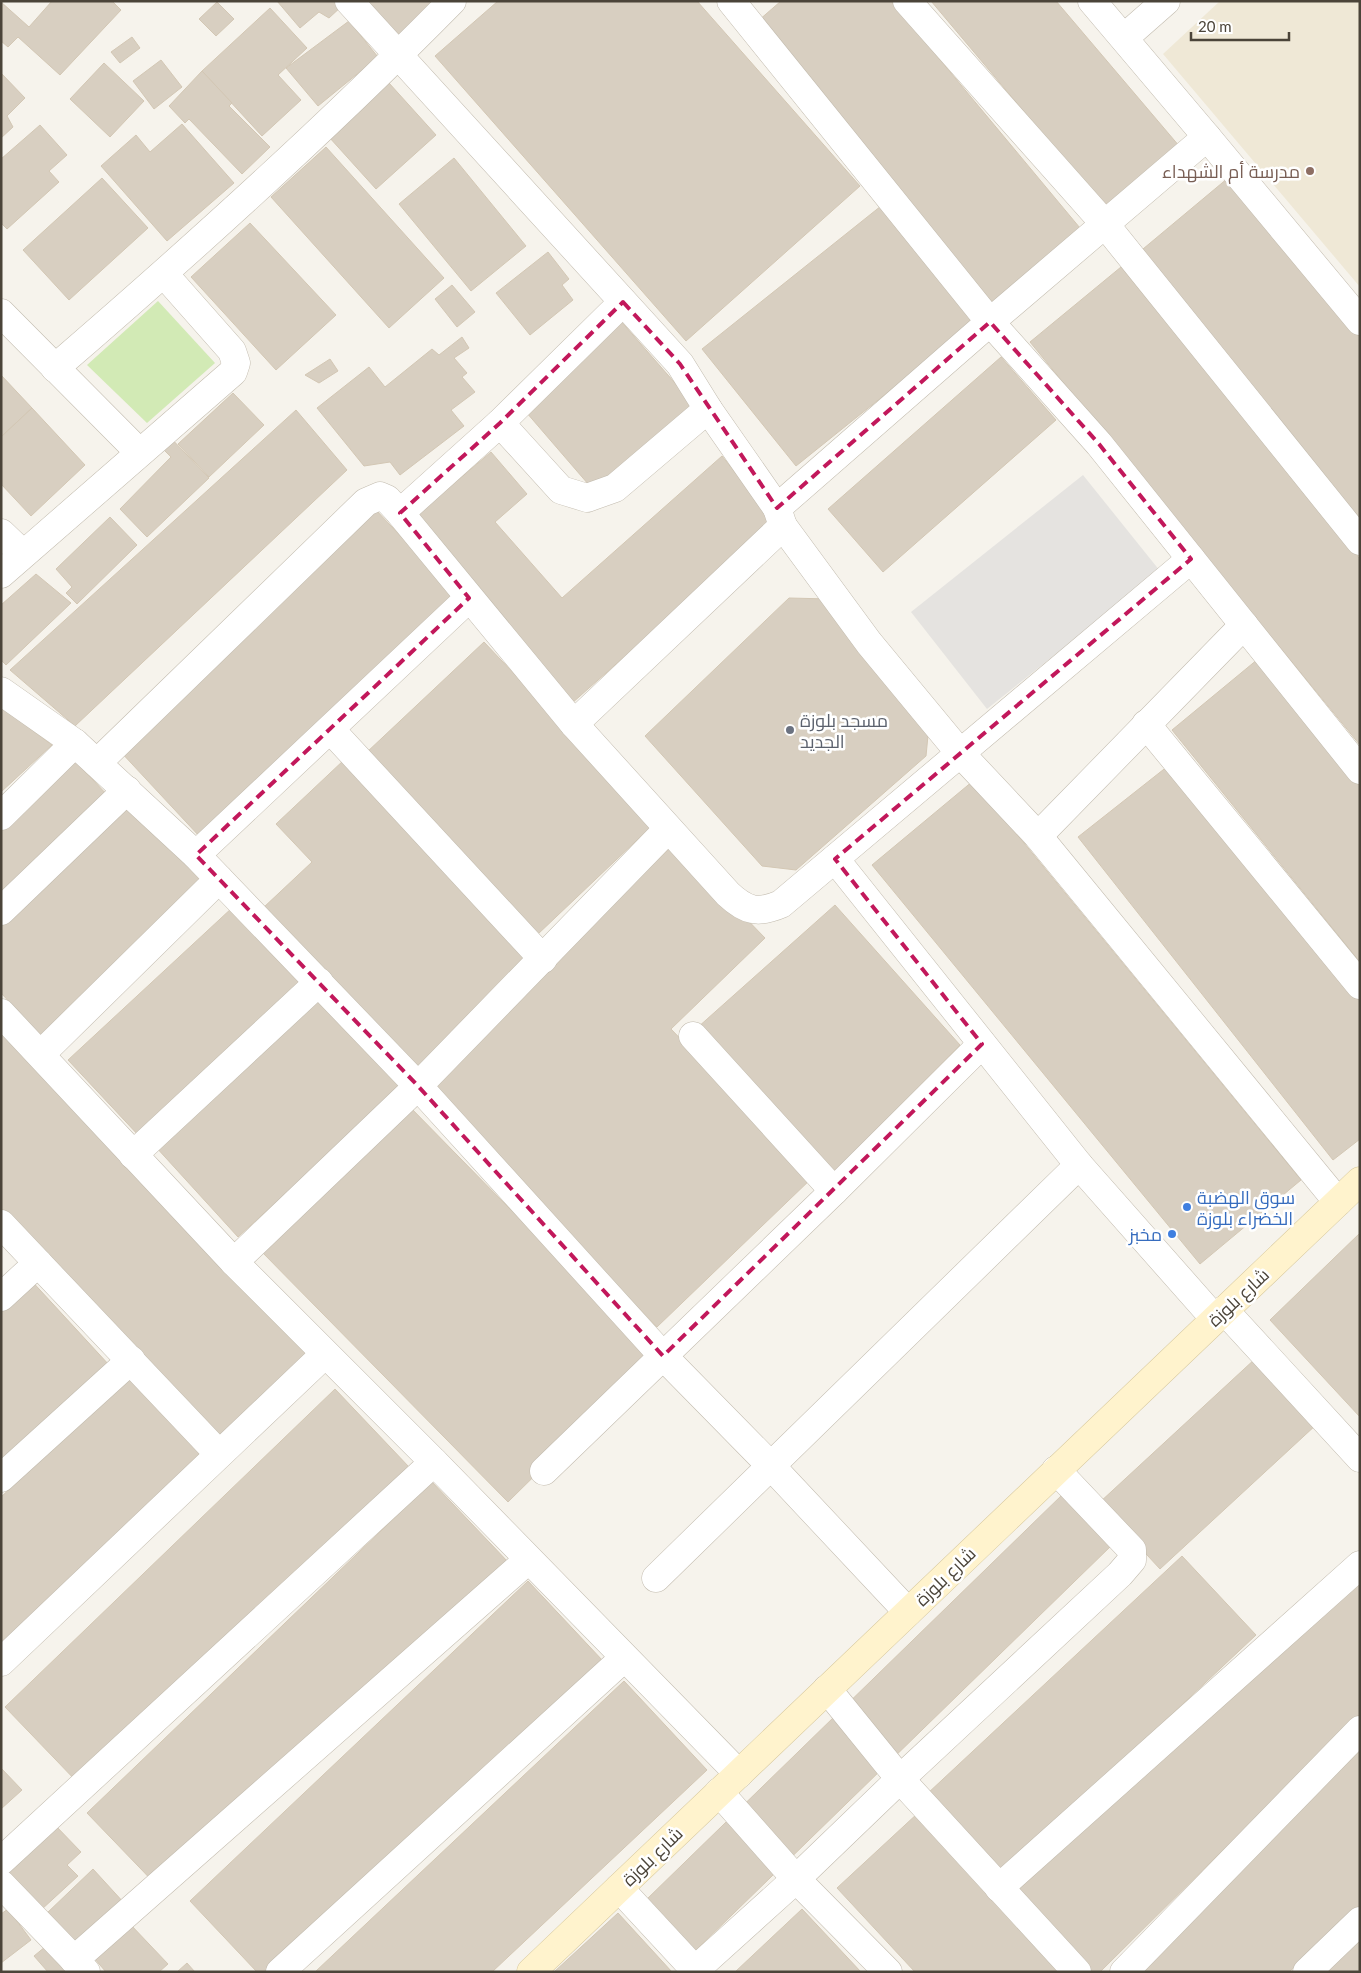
<svg xmlns="http://www.w3.org/2000/svg" width="1361" height="1973" font-family="Lato,Cairo,sans-serif">
<rect width="100%" height="100%" fill="#f6f3ec"/>
<path fill="#efe8d6" d="M 1220,1 L 1360,1 L 1360,287 L 1163,54 Z"/>
<path fill="#d2eab5" d="M 158,301 L 215,363 L 147,423 L 87,365 Z"/>
<path fill="#e5e3e0" d="M 1083,475 L 1160,571 L 987,709 L 911,612 Z"/>
<g fill="#d8cfc1" stroke="#d3c7b4">
<path d="M 52,1 L 112,1 L 121,10 L 60,75 L 18,37 L 8,47 L 1,41 L 1,2 L 29,27 Z"/>
<path d="M 277,1 L 339,1 L 343,5 L 329,18 L 319,12 L 300,28 Z"/>
<path d="M 368,1 L 443,1 L 401,39 Z"/>
<path d="M 498,1 L 697,1 L 860,186 L 686,341 L 435,56 Z"/>
<path d="M 781,1 L 891,1 L 1080,228 L 992,302 L 758,21 Z"/>
<path d="M 931,1 L 1056,1 L 1180,147 L 1106,209 Z"/>
<path d="M 217,2 L 234,19 L 216,36 L 199,19 Z"/>
<path d="M 270,8 L 307,48 L 278,75 L 301,100 L 262,136 L 202,71 Z"/>
<path d="M 349,21 L 378,57 L 318,106 L 286,68 Z"/>
<path d="M 132,37 L 140,48 L 120,63 L 111,52 Z"/>
<path d="M 161,60 L 182,87 L 154,109 L 133,81 Z"/>
<path d="M 104,63 L 144,101 L 110,137 L 70,99 Z"/>
<path d="M 202,71 L 232,103 L 229,106 L 270,147 L 242,174 L 189,119 L 185,123 L 169,106 Z"/>
<path d="M 1,73 L 25,98 L 7,116 L 13,127 L 1,138 Z"/>
<path d="M 389,83 L 436,135 L 376,189 L 329,137 Z"/>
<path d="M 182,124 L 234,183 L 167,241 L 101,166 L 136,135 L 150,152 Z"/>
<path d="M 40,125 L 67,155 L 49,171 L 59,182 L 7,229 L 1,223 L 1,159 Z"/>
<path d="M 326,147 L 444,278 L 389,328 L 271,197 Z"/>
<path d="M 454,158 L 526,246 L 471,291 L 399,204 Z"/>
<path d="M 102,178 L 148,228 L 69,300 L 23,250 Z"/>
<path d="M 1228,178 L 1360,337 L 1360,525 L 1137,254 Z"/>
<path d="M 881,206 L 974,323 L 796,466 L 702,349 Z"/>
<path d="M 250,223 L 336,315 L 276,370 L 191,277 Z"/>
<path d="M 548,252 L 569,279 L 562,285 L 573,300 L 530,335 L 496,293 Z"/>
<path d="M 1121,267 L 1360,559 L 1360,745 L 1030,342 Z"/>
<path d="M 452,285 L 475,312 L 457,327 L 435,299 Z"/>
<path d="M 619,319 L 695,406 L 595,492 L 520,405 Z"/>
<path d="M 462,337 L 469,348 L 454,358 L 467,373 L 462,377 L 475,392 L 451,410 L 464,426 L 400,475 L 390,462 L 364,466 L 317,408 L 369,367 L 385,387 L 432,349 L 439,355 Z"/>
<path d="M 1001,357 L 1056,420 L 883,572 L 828,509 Z"/>
<path d="M 330,359 L 338,371 L 319,383 L 305,375 Z"/>
<path d="M 1,375 L 32,408 L 1,437 Z"/>
<path d="M 233,393 L 264,425 L 209,477 L 178,444 Z"/>
<path d="M 32,408 L 85,465 L 31,516 L 1,484 L 1,437 Z"/>
<path d="M 296,410 L 347,470 L 75,726 L 10,670 Z"/>
<path d="M 166,433 L 209,478 L 147,537 L 120,509 L 171,457 L 157,443 Z"/>
<path d="M 491,452 L 527,494 L 495,522 L 562,598 L 722,456 L 775,523 L 571,704 L 411,520 Z"/>
<path d="M 375,509 L 456,595 L 200,837 L 119,750 Z"/>
<path d="M 110,517 L 137,545 L 77,604 L 66,593 L 72,587 L 56,569 Z"/>
<path d="M 36,574 L 71,603 L 6,665 L 1,660 L 1,605 Z"/>
<path d="M 789,598 L 829,599 L 929,725 L 926,756 L 796,870 L 762,866 L 645,736 Z"/>
<path d="M 484,642 L 655,823 L 537,935 L 366,753 Z"/>
<path d="M 1258,659 L 1360,785 L 1360,962 L 1172,730 Z"/>
<path d="M 1,707 L 52,745 L 1,792 Z"/>
<path d="M 73,759 L 112,800 L 1,905 L 1,827 Z"/>
<path d="M 345,759 L 536,960 L 418,1072 L 263,908 L 312,862 L 276,824 Z"/>
<path d="M 1173,762 L 1360,999 L 1360,1139 L 1333,1160 L 1078,837 Z"/>
<path d="M 973,781 L 1301,1180 L 1200,1264 L 872,865 Z"/>
<path d="M 127,801 L 206,886 L 43,1038 L 1,993 L 1,918 Z"/>
<path d="M 674,844 L 765,938 L 671,1029 L 813,1177 L 657,1327 L 424,1084 Z"/>
<path d="M 835,905 L 960,1045 L 831,1177 L 697,1028 Z"/>
<path d="M 233,907 L 304,985 L 140,1137 L 68,1060 Z"/>
<path d="M 319,996 L 401,1087 L 238,1237 L 155,1146 Z"/>
<path d="M 1,1029 L 318,1358 L 229,1445 L 1,1208 Z"/>
<path d="M 408,1105 L 655,1357 L 508,1502 L 261,1251 Z"/>
<path d="M 1360,1233 L 1360,1417 L 1270,1320 Z"/>
<path d="M 28,1277 L 110,1366 L 1,1468 L 1,1303 Z"/>
<path d="M 1256,1358 L 1317,1424 L 1160,1569 L 1099,1503 Z"/>
<path d="M 132,1376 L 214,1464 L 1,1662 L 1,1497 Z"/>
<path d="M 335,1389 L 409,1467 L 80,1785 L 5,1707 Z"/>
<path d="M 432,1482 L 509,1563 L 164,1893 L 87,1813 Z"/>
<path d="M 1063,1494 L 1112,1545 L 695,1951 L 646,1900 Z"/>
<path d="M 1182,1556 L 1256,1635 L 1002,1874 L 927,1794 Z"/>
<path d="M 1360,1577 L 1360,1714 L 1100,1972 L 1091,1972 L 1010,1890 Z"/>
<path d="M 528,1581 L 603,1661 L 276,1972 L 257,1972 L 190,1901 Z"/>
<path d="M 624,1681 L 707,1770 L 492,1972 L 315,1972 Z"/>
<path d="M 1360,1747 L 1360,1906 L 1289,1972 L 1137,1972 Z"/>
<path d="M 1,1768 L 22,1790 L 1,1809 Z"/>
<path d="M 918,1813 L 1065,1972 L 915,1972 L 837,1888 Z"/>
<path d="M 54,1824 L 81,1852 L 67,1865 L 78,1876 L 41,1910 L 4,1871 Z"/>
<path d="M 93,1869 L 125,1904 L 78,1948 L 46,1914 Z"/>
<path d="M 8,1909 L 31,1940 L 1,1963 L 1,1914 Z"/>
<path d="M 802,1909 L 861,1972 L 735,1972 Z"/>
<path d="M 618,1913 L 672,1972 L 554,1972 Z"/>
<path d="M 130,1924 L 168,1964 L 159,1972 L 106,1972 L 94,1958 Z"/>
<path d="M 1360,1935 L 1360,1972 L 1320,1972 Z"/>
<path d="M 51,1942 L 71,1966 L 64,1972 L 48,1972 L 34,1956 Z"/>
<path d="M 187,1963 L 195,1972 L 177,1972 Z"/>
</g>
<g fill="none" stroke-linecap="round" stroke-linejoin="round">
<g stroke="#c2bbae" stroke-width="29">
<g id="street">
<path d="M 349,1 L 680,364 L 708,409 L 777,508"/>
<path d="M 731,1 L 990,322 L 1099,444 L 1360,770"/>
<path d="M 907,1 L 1104,223 L 1360,541"/>
<path d="M 1092,1 L 1207,137 L 1360,321"/>
<path d="M 1124,38 L 1166,1"/>
<path d="M 1,313 L 139,452"/>
<path d="M 55,368 C 192,250 325,130 452,1"/>
<path d="M 500,423 L 561,490 L 587,498 L 615,488 L 708,409"/>
<path d="M 400,513 L 500,423 L 623,302"/>
<path d="M 783,526 L 869,643 L 960,753 L 1038,836 L 1338,1202"/>
<path d="M 1,533 L 23,554"/>
<path d="M 1,574 L 233,372 L 236,363 L 232,351 L 164,274"/>
<path d="M 1,691 L 75,743 L 196,855 L 418,1086 L 663,1356 L 771,1466 L 908,1612"/>
<path d="M 574,724 L 783,526 L 777,508 L 990,322 L 1207,137"/>
<path d="M 1146,724 L 1360,985"/>
<path d="M 331,730 L 543,959"/>
<path d="M 97,763 L 366,502 L 380,496 L 387,499 L 400,513 L 574,724 L 728,894 C 746,911 758,914 781,904 L 1191,559"/>
<path d="M 1,816 L 75,743"/>
<path d="M 1038,836 L 1244,625"/>
<path d="M 196,855 L 469,598"/>
<path d="M 835,859 L 1079,1165 L 1215,1319"/>
<path d="M 1,911 L 127,790"/>
<path d="M 1,1013 L 234,1262 L 434,1462 L 739,1774"/>
<path d="M 693,1036 L 834,1191"/>
<path d="M 41,1054 L 219,879"/>
<path d="M 133,1155 L 319,982"/>
<path d="M 1,1224 L 219,1454"/>
<path d="M 234,1262 L 418,1086 L 668,829"/>
<path d="M 1,1297 L 38,1263"/>
<path d="M 1224,1310 L 1360,1458"/>
<path d="M 544,1471 L 834,1191 L 982,1044"/>
<path d="M 1,1478 L 131,1360"/>
<path d="M 656,1578 L 1079,1165"/>
<path d="M 1,1662 L 325,1354"/>
<path d="M 827,1689 L 900,1779 L 1077,1972"/>
<path d="M 719,1792 L 796,1879 L 888,1972"/>
<path d="M 1,1861 L 434,1462"/>
<path d="M 1,1884 L 86,1972"/>
<path d="M 619,1888 L 695,1970"/>
<path d="M 999,1888 L 1360,1565"/>
<path d="M 74,1960 L 528,1560"/>
<path d="M 280,1972 L 624,1658"/>
<path d="M 693,1972 L 796,1879 L 900,1779 L 1120,1574 L 1132,1560 L 1132,1550 L 1056,1470"/>
<path d="M 1124,1972 L 1360,1730"/>
<path d="M 1307,1972 L 1360,1921"/>
</g>
</g>
<g stroke="#d6c79b" stroke-width="29">
<path id="secondary" d="M 531,1972 L 1360,1181"/>
</g>
<use href="#street" stroke="#fff" stroke-width="28"/>
<use href="#secondary" stroke="#fff3cd" stroke-width="28"/>
</g>
<path fill="none" stroke="#c2185b" stroke-width="4" stroke-dasharray="10 6" stroke-linejoin="round" d="M 623,302 L 680,364 L 777,508 L 990,322 L 1099,444 L 1191,559 L 835,859 L 982,1044 L 663,1356 L 418,1086 L 196,855 L 469,598 L 400,513 L 500,423 Z"/>
<circle fill="#8d6e63" stroke="#fff" stroke-width="2" cx="1310" cy="171" r="5"/>
<circle fill="#6b7280" stroke="#fff" stroke-width="2" cx="790" cy="730" r="5"/>
<g fill="#3f7fe0" stroke="#fff" stroke-width="2">
<circle cx="1187" cy="1207" r="5"/>
<circle cx="1172" cy="1234" r="5"/>
</g>
<g text-anchor="middle" dominant-baseline="central" stroke-width="5" stroke-linejoin="round" paint-order="stroke">
<g font-size="18" fill="#785e54" stroke="#fff" text-anchor="end">
<text x="1300" y="171">مدرسة أم الشهداء</text>
</g>
<g font-size="18" fill="#5b616d" stroke="#fff" text-anchor="start">
<text x="800" y="720">مسجد بلوزة<tspan x="800" dy="21">الجديد</tspan></text>
</g>
<g font-size="18" fill="#366cbe" stroke="#fff" text-anchor="start">
<text x="1197" y="1197">سوق الهضبة<tspan x="1197" dy="21">الخضراء بلوزة</tspan></text>
<text x="1162" y="1234" text-anchor="end">مخبز</text>
</g>
<g font-size="18" fill="#4b4439" stroke="#fff">
<text transform="translate(1238 1297) rotate(-43)">شارع بلوزة</text>
<text transform="translate(945 1576) rotate(-44)">شارع بلوزة</text>
<text transform="translate(652 1856) rotate(-44)">شارع بلوزة</text>
</g>
</g>
<rect width="1361" height="1973" fill="none" stroke="#4b4439" stroke-width="5"/>
<path d="M1191 32v8h98v-8" fill="none" stroke="#4b4439" stroke-width="2.5"/>
<text x="1198" y="32" font-size="15" fill="#4b4439" stroke="#ffffff" stroke-width="4" paint-order="stroke">20 m</text>
</svg>
